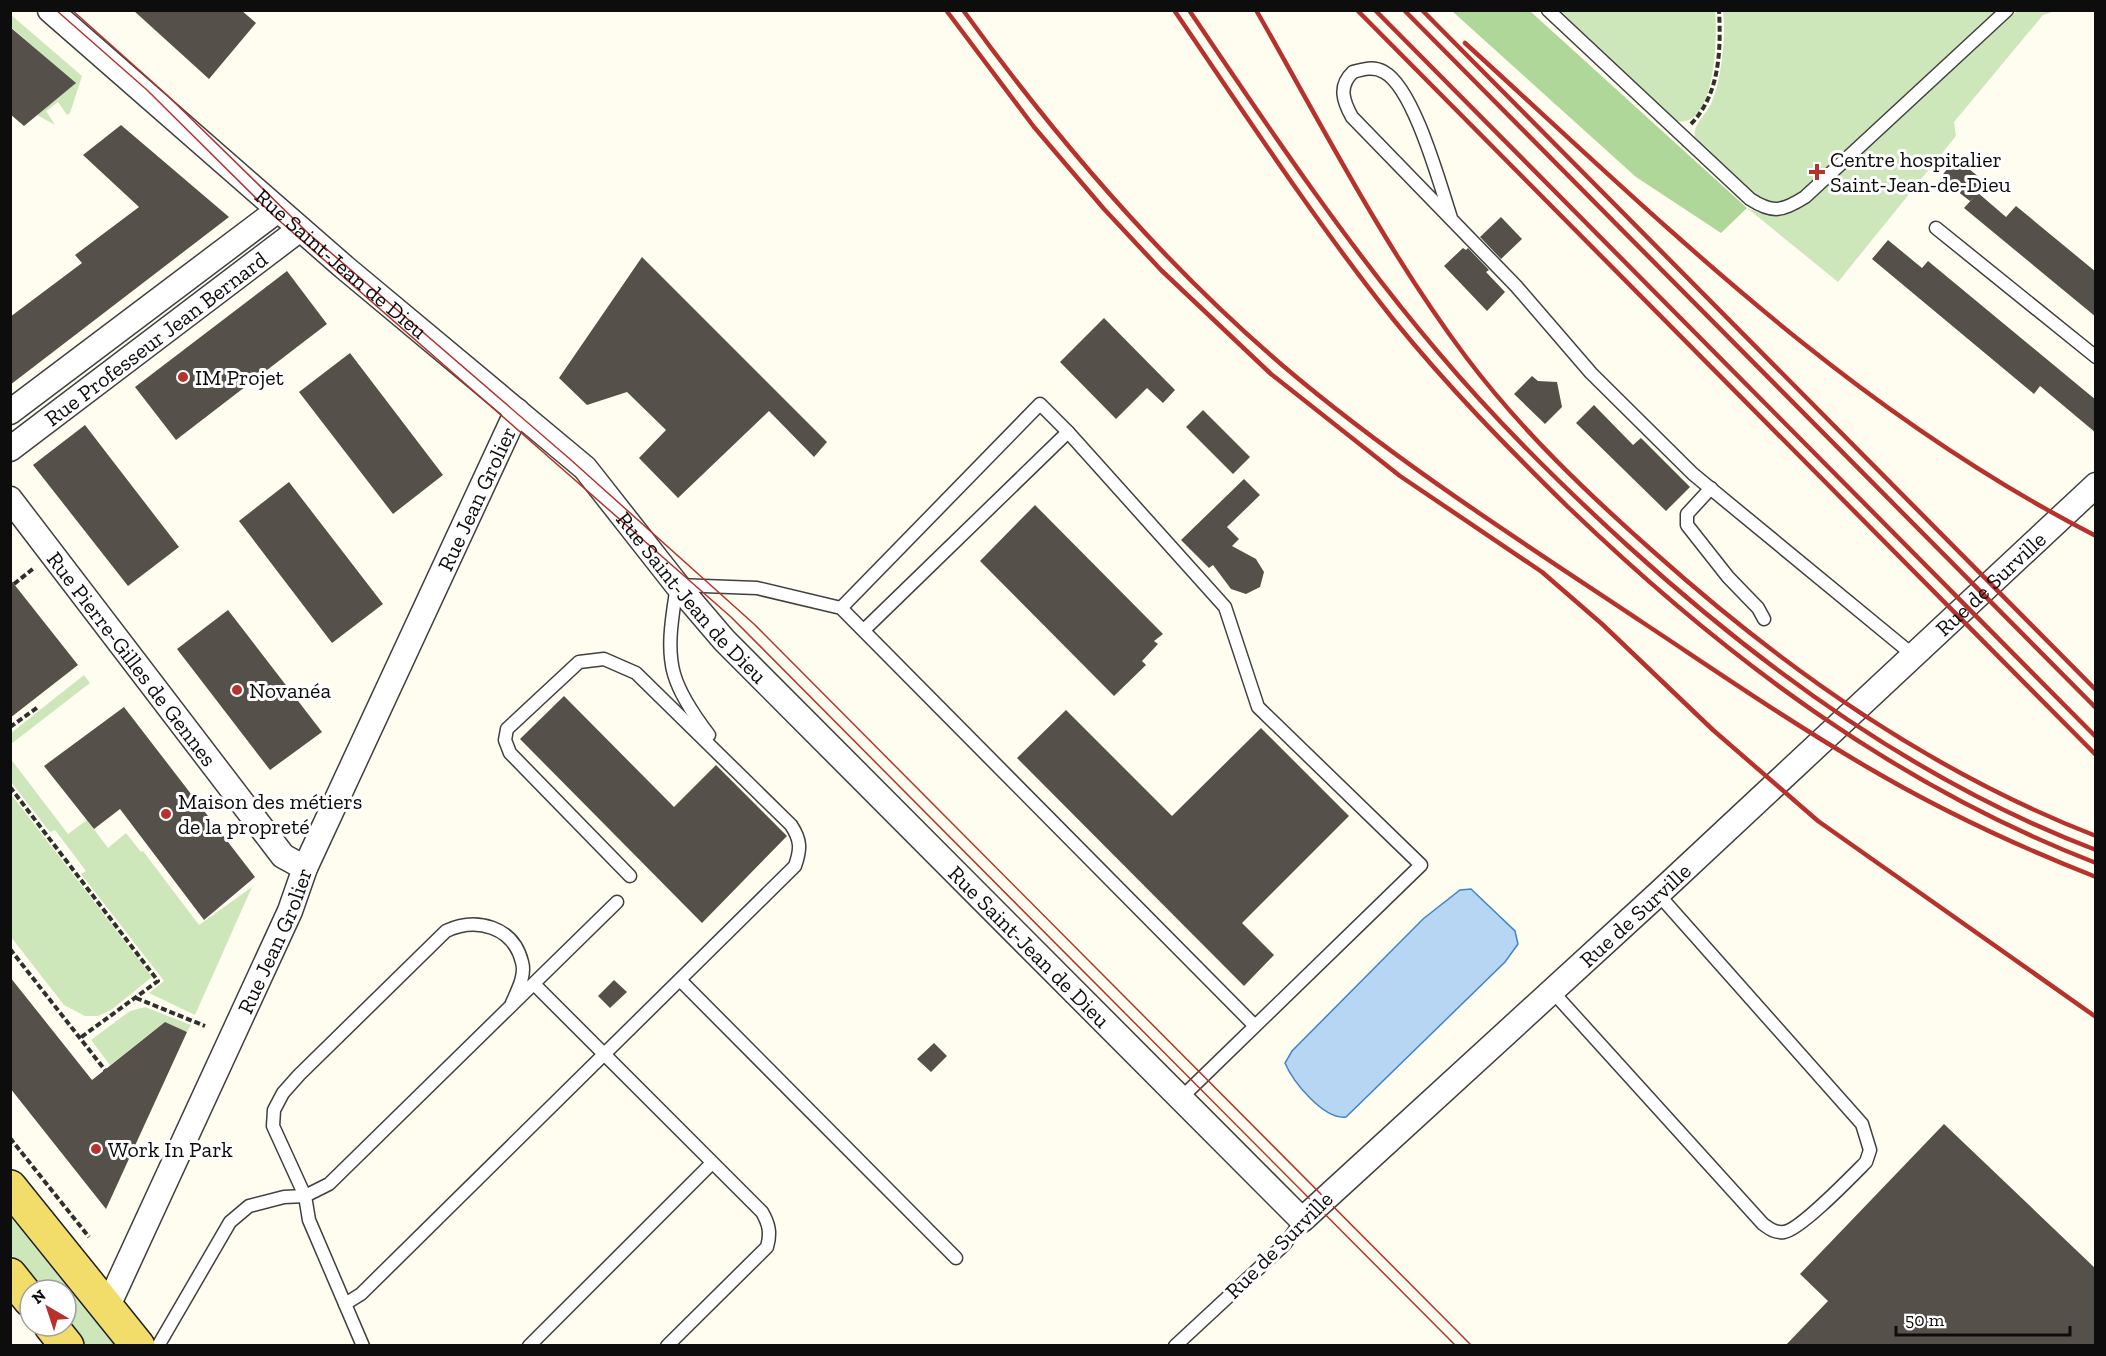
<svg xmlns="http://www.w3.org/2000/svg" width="2106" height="1356" font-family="'Zilla Slab',serif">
<rect width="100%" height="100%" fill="#fefdef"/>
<g fill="#cde7ba">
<path d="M 1553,11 L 1715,11 C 1718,36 1715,139 1671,119 Z"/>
<path d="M 1723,11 L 1999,11 L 1791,202 L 1770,204 L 1759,199 L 1697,144 C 1688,125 1707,117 1713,99 C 1722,74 1726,37 1723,11 Z"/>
<path d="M 2017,11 L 2055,11 L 2043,15 L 1954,122 L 1956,136 L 1838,282 L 1747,208 C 1771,218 1785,220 1807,204 Z"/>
<path d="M 10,14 L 82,76 L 70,113 L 67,115 L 58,102 L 46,111 L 55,125 L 37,115 L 75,83 L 11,27 Z"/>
<path d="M 84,675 L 90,683 L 11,744 L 11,733 Z"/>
<path d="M 10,758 L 68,834 L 87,820 L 108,848 L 126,833 L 141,852 L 143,851 L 199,925 L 252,887 L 195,1015 L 149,993 L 164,981 L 81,874 L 86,871 L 55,830 L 50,832 L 11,782 Z"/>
<path d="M 11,794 L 152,977 L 111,1010 L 98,1016 L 85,1016 L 64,1005 L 11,937 Z"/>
<path d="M 145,1007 L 191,1025 L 187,1032 L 165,1022 L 110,1065 L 91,1040 L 130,1011 Z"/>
<path d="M 10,1215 L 117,1345 L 83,1345 L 66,1325 L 66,1290 L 38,1290 L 11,1254 Z"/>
</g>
<path fill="#b0d79a" d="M 1452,11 L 1530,11 L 1747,208 L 1721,233 L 1636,177 Z"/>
<path fill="#b6d6f3" stroke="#4085c7" stroke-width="1.5" d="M 1471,889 L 1515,931 L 1518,944 L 1505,962 L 1346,1117 C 1324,1120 1293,1082 1285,1063 L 1292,1051 L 1423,919 L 1460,890 Z"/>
<g fill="#56504a">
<path d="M 133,10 L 241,10 L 256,23 L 209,79 Z"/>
<path d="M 10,27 L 76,83 L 24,126 L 10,114 Z"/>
<path d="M 121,125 L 229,217 L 10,385 L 10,317 L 82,263 L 75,255 L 139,207 L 83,155 Z"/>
<path d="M 1956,158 L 1986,183 L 1977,192 L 2006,217 L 2016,206 L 2096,272 L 2096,317 L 1964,208 L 1974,197 L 1970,201 L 1940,178 Z"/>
<path d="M 1501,217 L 1522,239 L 1501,259 L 1480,237 Z"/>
<path d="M 1888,240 L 1922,268 L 1928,261 L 2096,400 L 2096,433 L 2040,386 L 2034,394 L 1872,259 Z"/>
<path d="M 1463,248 L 1466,250 L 1468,248 L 1489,270 L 1486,272 L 1505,292 L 1487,311 L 1444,266 Z"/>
<path d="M 642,257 L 827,442 L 814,457 L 769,411 L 678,498 L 639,458 L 666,430 L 627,392 L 587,405 L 559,378 Z"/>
<path d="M 287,271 L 327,324 L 176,440 L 135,387 Z"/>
<path d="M 1104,318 L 1175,390 L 1163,403 L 1147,388 L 1116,419 L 1060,362 Z"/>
<path d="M 350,353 L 443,475 L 393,514 L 299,392 Z"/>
<path d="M 1532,376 L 1538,381 L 1557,382 L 1562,407 L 1545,424 L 1514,394 Z"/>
<path d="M 1594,405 L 1633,445 L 1641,438 L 1690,487 L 1666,511 L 1576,423 Z"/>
<path d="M 1203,410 L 1250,457 L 1233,474 L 1186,427 Z"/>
<path d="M 85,425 L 179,547 L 128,586 L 33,465 Z"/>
<path d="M 1244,479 L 1260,495 L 1227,527 L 1239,539 L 1232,546 L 1256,559 L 1264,572 L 1260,587 L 1246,594 L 1231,589 L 1213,565 L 1209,568 L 1181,540 Z"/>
<path d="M 289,482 L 383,604 L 332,643 L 239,521 Z"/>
<path d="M 1035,505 L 1163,634 L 1154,641 L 1158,644 L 1142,661 L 1146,665 L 1114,696 L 980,561 Z"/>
<path d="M 10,579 L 78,665 L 10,718 Z"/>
<path d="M 228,610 L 322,732 L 270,770 L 177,649 Z"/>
<path d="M 564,696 L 674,807 L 716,765 L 787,836 L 702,923 L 520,739 Z"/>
<path d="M 124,707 L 255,877 L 204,920 L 120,809 L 94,829 L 44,766 Z"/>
<path d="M 1066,710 L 1172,816 L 1261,728 L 1349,816 L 1242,923 L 1274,955 L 1244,986 L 1017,758 Z"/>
<path d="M 10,977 L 92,1080 L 165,1022 L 187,1032 L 106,1209 L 10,1088 Z"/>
<path d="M 614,980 L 627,992 L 610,1008 L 598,996 Z"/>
<path d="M 934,1043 L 947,1056 L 931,1072 L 917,1059 Z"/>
<path d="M 1944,1124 L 2096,1269 L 2096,1346 L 1785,1346 L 1828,1301 L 1800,1274 Z"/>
</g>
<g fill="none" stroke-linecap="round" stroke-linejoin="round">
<g stroke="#404040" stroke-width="15">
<g id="service">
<path d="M 1548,10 L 1750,199 C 1773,214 1783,211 1805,197 L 2007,10"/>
<path d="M 1451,218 C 1440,185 1414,88 1384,72 C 1374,66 1363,69 1353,72 C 1338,86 1343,101 1352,117 L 1516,286 L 1591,373 L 1693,474 L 1913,655"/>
<path d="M 1936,228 L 2096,357"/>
<path d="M 1068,432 L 1225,607 L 1258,707 L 1421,865 L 1181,1098"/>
<path d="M 1711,488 L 1687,514 L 1687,525 L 1728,577 L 1758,608 L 1764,619"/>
<path d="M 841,608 L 1040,404 L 1068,432 L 864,630"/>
<path d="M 709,735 C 696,718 680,695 674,674 C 666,646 673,613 677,585 L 757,588 L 841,608 L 1254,1025"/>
<path d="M 680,980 L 956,1258"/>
<path d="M 535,985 L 762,1212 C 769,1224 771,1233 767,1247 L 667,1346"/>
<path d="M 1552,991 L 1763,1224 C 1770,1229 1775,1233 1784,1232 C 1800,1230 1852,1176 1866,1162 L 1870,1150 L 1862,1124 L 1658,894"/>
<path d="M 345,1304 L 361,1294 L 795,866 C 801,849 801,840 791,825 L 636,673 L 604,659 L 579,662 L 507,729 L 505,740 L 510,753 L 630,876"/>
<path d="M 158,1346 L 230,1222 L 249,1206 L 284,1197 L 305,1196 L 329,1184 L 617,902"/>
<path d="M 363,1346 L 309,1220 L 305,1196 L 273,1126 L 274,1110 L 283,1093 L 299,1075 L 446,931 C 476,917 513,926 522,962 C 526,976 517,991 512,1003"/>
<path d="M 529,1346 L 712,1163"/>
<path d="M 1175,1346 L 1285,1244 L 1302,1220"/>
</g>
</g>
<g stroke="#404040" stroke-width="27">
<g id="minor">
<path id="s1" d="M 50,10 L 344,267 L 585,468 L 677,585 L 724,640 L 1302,1220 L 1658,894 L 2096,485"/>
<path d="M 10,412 L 278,210"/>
<path id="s2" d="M 10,449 L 300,229"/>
<path id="s3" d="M 10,499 L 283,856 L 305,868"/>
<path id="s4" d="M 107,1308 L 290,911 L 305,868 L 517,411"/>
</g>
</g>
<g stroke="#1e1e1e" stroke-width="36">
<g id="primary">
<path d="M 10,1187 L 138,1346"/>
<path d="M 10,1275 L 30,1300"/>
<path d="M 51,1326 L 67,1346"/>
</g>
</g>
<g stroke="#2f2f2f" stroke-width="4" stroke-dasharray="6 3" stroke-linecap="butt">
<path d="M 1691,124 C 1720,94 1721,50 1719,10"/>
<path d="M 14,584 L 34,568"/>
<path d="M 10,727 L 38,707"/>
<path d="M 10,787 L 158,981 L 80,1038"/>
<path d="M 10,949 L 105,1070"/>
<path d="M 136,998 L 205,1026"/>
<path d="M 10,1138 L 89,1237"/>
</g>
<use href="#service" stroke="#fff" stroke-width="12"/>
<use href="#minor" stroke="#fff" stroke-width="24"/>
<use href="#primary" stroke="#f2dd6b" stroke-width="33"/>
<g stroke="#b7322c" stroke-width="1.5">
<path d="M 56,10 L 147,90 L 274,216 L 731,617 L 1456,1346"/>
<path d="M 72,10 L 167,95 L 308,233 L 571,460 L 754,624 L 1472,1346"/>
</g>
<g stroke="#b7322c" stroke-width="4.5">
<path d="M 946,10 L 1034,127 L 1104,209 L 1161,270 L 1271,374 L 1400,476 L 1542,572 L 1602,624 L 1713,730 L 1818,821 L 2096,1017"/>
<path d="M 963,10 C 1057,140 1161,261 1282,365 C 1395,461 1519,540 1642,622 C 1716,671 1790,722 1867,767 C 1940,810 2017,846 2096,877"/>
<path d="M 1174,10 C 1245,114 1315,221 1393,319 C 1447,386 1507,447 1568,507 C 1723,656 1894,785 2096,863"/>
<path d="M 1189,10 C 1268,127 1347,245 1438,352 C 1496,421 1561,485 1628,546 C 1766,671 1920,783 2096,850"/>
<path d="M 1256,10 C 1323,127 1385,249 1466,357 C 1521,430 1587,493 1655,553 C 1786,670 1931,772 2096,836"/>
<path d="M 1357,10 L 2096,755"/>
<path d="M 1375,10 L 2096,737"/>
<path d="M 1404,10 L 2096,708"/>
<path d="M 1422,10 L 2096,690"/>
<path d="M 1465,43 C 1667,227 1850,410 2096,536"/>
</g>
</g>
<g fill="#b7322c" stroke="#fff" stroke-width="2">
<path d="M1814 163h6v6h6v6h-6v6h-6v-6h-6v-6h6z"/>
<circle cx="183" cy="377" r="6"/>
<circle cx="237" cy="690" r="6"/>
<circle cx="166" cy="814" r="6"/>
<circle cx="96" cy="1149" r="6"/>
</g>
<g text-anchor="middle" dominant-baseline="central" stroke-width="6" stroke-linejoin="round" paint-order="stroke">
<g font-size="22" fill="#0d0d0d" stroke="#fff" text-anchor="start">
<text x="1830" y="159">Centre hospitalier<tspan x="1830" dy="25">Saint-Jean-de-Dieu</tspan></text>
<text x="195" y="377">IM Projet</text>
<text x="249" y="690">Novanéa</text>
<text x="178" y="801">Maison des métiers<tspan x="178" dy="25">de la propreté</tspan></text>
<text x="108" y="1149">Work In Park</text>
</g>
<g font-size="22" fill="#0d0d0d" stroke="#fff">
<text stroke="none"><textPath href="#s1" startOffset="386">Rue Saint-Jean de Dieu</textPath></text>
<text stroke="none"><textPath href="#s2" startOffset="183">Rue Professeur Jean Bernard</textPath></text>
<text stroke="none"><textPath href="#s4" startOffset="890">Rue Jean Grolier</textPath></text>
<text stroke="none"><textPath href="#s1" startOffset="2682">Rue de Surville</textPath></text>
<text stroke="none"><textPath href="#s1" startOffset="872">Rue Saint-Jean de Dieu</textPath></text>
<text stroke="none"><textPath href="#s3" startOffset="201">Rue Pierre-Gilles de Gennes</textPath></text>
<text stroke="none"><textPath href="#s1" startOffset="2196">Rue de Surville</textPath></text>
<text stroke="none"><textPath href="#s4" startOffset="404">Rue Jean Grolier</textPath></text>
<text stroke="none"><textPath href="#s1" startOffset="1358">Rue Saint-Jean de Dieu</textPath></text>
<text transform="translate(1279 1245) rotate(-45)">Rue de Surville</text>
</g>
</g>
<rect width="2106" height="1356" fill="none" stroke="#0d0d0d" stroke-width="24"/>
<g transform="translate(48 1308) rotate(321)"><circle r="28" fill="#ffffff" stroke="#9e9e9e" stroke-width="1.5"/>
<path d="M0-4.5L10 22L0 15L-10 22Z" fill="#b7322c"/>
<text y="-9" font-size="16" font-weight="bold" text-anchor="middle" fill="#0d0d0d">N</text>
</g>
<path d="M1896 1326v9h174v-9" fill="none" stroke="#0d0d0d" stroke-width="3"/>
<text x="1905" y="1326" font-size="18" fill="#0d0d0d" stroke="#ffffff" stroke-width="4.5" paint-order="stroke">50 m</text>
</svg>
